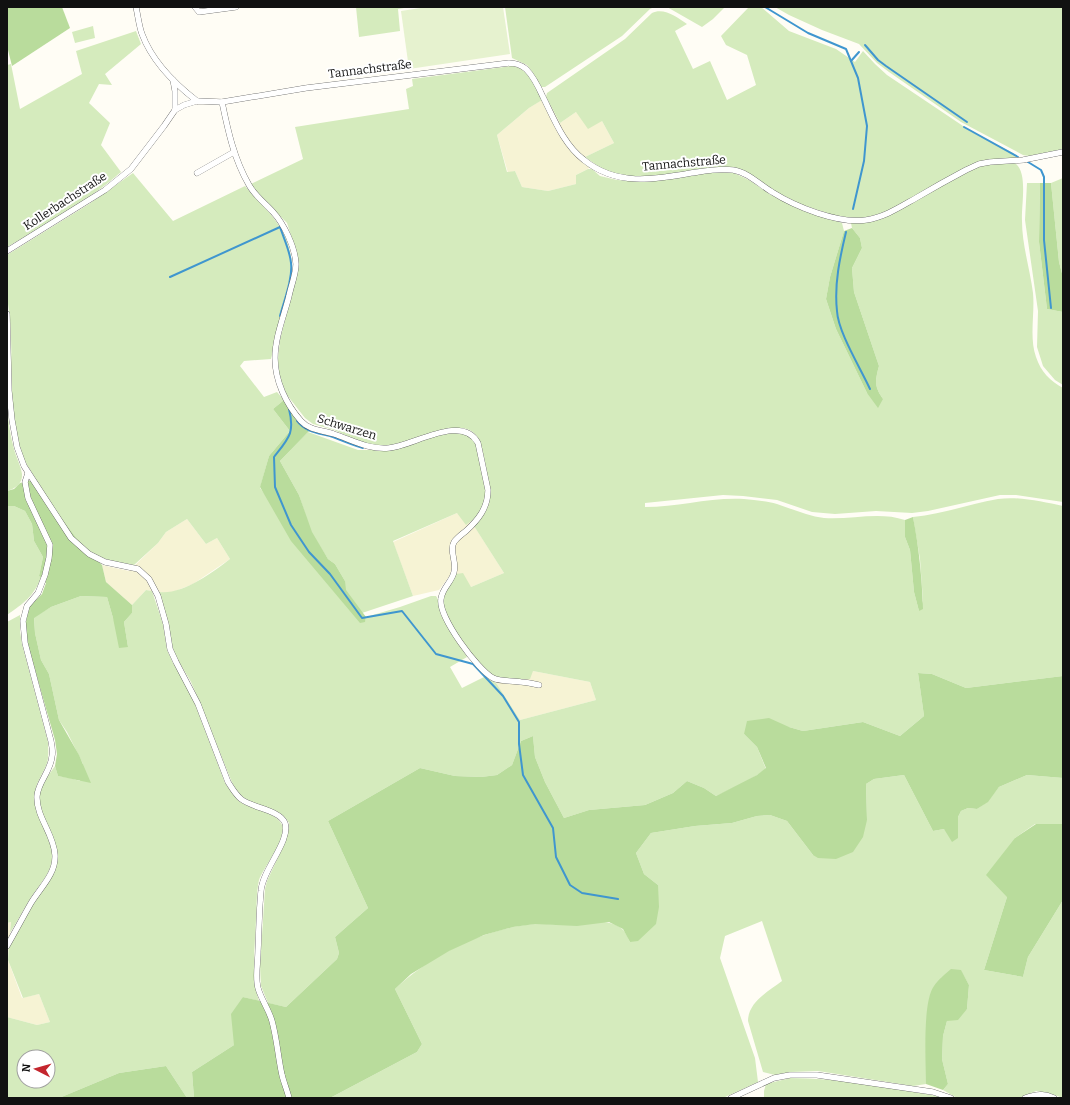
<svg xmlns="http://www.w3.org/2000/svg" width="1070" height="1105" font-family="Bitter,serif">
<rect width="100%" height="100%" fill="#fffdf5"/>
<g fill="#f6f3d4">
<path d="M 546,97 L 560,123 L 576,112 L 602,121 L 614,143 L 585,157 L 593,163 L 588,169 L 576,175 L 576,184 L 548,191 L 522,187 L 515,171 L 508,173 L 497,135 L 529,108 Z"/>
<path d="M 457,513 L 471,521 L 504,573 L 471,587 L 451,574 L 439,590 L 413,596 L 393,542 Z"/>
<path d="M 187,519 L 206,544 L 217,538 L 230,559 L 193,584 L 173,592 L 163,593 L 146,590 L 132,605 L 106,582 L 102,565 L 129,571 L 158,543 L 166,532 Z"/>
<path d="M 533,671 L 590,682 L 596,700 L 520,720 L 497,686 L 495,677 Z"/>
<path d="M 11,922 L 8,960 L 22,998 L 39,994 L 50,1022 L 37,1025 L 7,1017 L 7,923 Z"/>
</g>
<g fill="#d5ebbd" fill-rule="evenodd">
<path d="M 356,7 L 410,7 L 398,9 L 400,31 L 359,37 Z"/>
<path d="M 505,7 L 654,7 L 650,9 L 622,36 L 545,87 L 541,87 L 533,73 L 527,65 L 512,58 Z"/>
<path d="M 667,7 L 725,7 L 713,19 L 702,27 Z"/>
<path d="M 749,7 L 761,7 L 789,31 L 836,49 L 855,62 L 863,51 L 875,64 L 887,75 L 972,132 L 1013,153 L 1017,156 L 1017,158 L 990,160 L 888,211 L 865,218 L 852,218 L 833,215 L 800,204 L 774,191 L 742,170 L 647,177 L 619,176 L 605,171 L 585,157 L 614,143 L 602,121 L 588,129 L 576,112 L 560,123 L 546,97 L 547,93 L 625,39 L 652,13 C 664,7 678,18 687,24 L 675,31 L 693,69 L 710,61 L 727,100 L 756,85 L 747,55 L 726,45 L 721,36 Z"/>
<path d="M 775,7 L 1063,7 L 1063,149 L 1029,156 L 1023,155 L 961,122 L 889,72 L 877,63 L 859,44 L 822,30 L 789,15 Z"/>
<path d="M 93,26 L 95,38 L 75,43 L 72,32 Z"/>
<path d="M 136,31 L 141,44 L 105,74 L 112,85 L 99,84 L 89,103 L 110,123 L 101,145 L 121,172 C 87,202 46,224 7,247 L 7,65 L 11,64 L 20,109 L 82,74 L 76,51 Z"/>
<path d="M 512,66 C 529,68 535,86 542,100 L 529,108 L 497,135 L 507,172 L 515,171 L 522,187 L 548,191 L 576,184 L 576,175 L 588,169 L 592,169 L 600,176 L 617,180 L 647,182 L 709,172 L 734,173 L 749,180 L 771,195 L 798,208 L 842,223 L 844,231 L 830,277 L 826,299 L 836,329 L 867,393 L 883,399 C 874,386 875,381 879,366 L 854,292 L 852,268 L 862,248 L 860,238 L 852,228 L 851,223 L 867,222 L 980,166 C 987,164 1010,160 1016,164 C 1028,174 1021,206 1022,221 C 1022,245 1030,269 1033,293 C 1035,314 1029,337 1036,357 C 1041,372 1050,381 1063,388 L 1063,502 L 1016,495 L 1000,495 L 928,511 L 912,513 L 876,511 L 835,514 L 812,512 L 777,500 L 743,496 L 723,495 L 645,503 L 645,507 C 678,507 711,497 744,499 C 755,500 767,501 777,504 C 792,509 808,516 824,518 C 851,520 879,511 905,520 L 905,537 L 910,550 L 914,592 L 919,611 L 923,601 L 920,559 L 913,517 C 943,514 970,504 998,499 C 1019,496 1043,502 1063,506 L 1063,676 L 966,688 L 932,674 L 918,673 L 924,716 L 900,736 L 863,722 L 803,731 L 789,727 L 744,734 L 757,747 L 766,769 C 751,780 733,788 716,796 L 704,788 L 687,781 L 673,793 L 645,805 L 589,810 L 564,818 L 545,782 L 535,757 L 533,736 L 521,741 L 512,765 L 497,775 L 481,777 L 455,776 L 420,768 L 328,821 L 368,908 L 335,937 L 339,953 L 337,959 L 286,1007 L 268,1003 L 261,986 L 260,967 L 265,889 L 267,881 L 281,851 L 288,832 L 289,823 C 280,805 256,809 242,796 C 237,792 234,786 231,780 L 200,703 L 191,682 L 178,660 L 173,649 L 168,623 L 159,592 C 182,595 212,573 230,559 L 217,538 L 206,544 L 187,519 L 166,532 L 158,543 L 134,565 C 120,562 103,561 91,552 C 68,536 54,508 40,485 C 32,472 22,460 19,445 C 10,409 12,373 11,337 C 11,323 9,311 7,297 C 5,284 7,269 7,255 L 89,204 L 133,173 L 173,221 L 245,186 C 272,216 293,232 292,275 L 271,359 L 244,361 L 240,366 L 264,397 L 277,392 L 284,400 L 273,409 L 290,431 L 269,456 L 260,488 L 365,621 L 366,617 L 400,607 L 431,596 L 436,596 C 440,601 439,609 441,615 L 467,657 L 450,667 L 462,688 L 486,676 L 496,683 L 520,720 L 596,700 L 590,682 L 533,671 L 530,679 C 521,679 500,680 493,676 C 480,669 451,628 446,613 C 444,609 443,602 443,598 C 445,589 451,581 456,574 L 463,573 L 471,587 L 504,573 L 474,526 C 484,515 491,506 490,490 C 488,479 483,440 475,434 C 469,428 463,428 455,428 L 389,446 L 374,445 L 365,444 L 334,430 L 313,424 L 305,418 L 287,395 L 279,376 L 278,358 L 280,340 L 296,276 L 294,245 L 287,223 L 257,193 L 251,184 L 303,159 L 295,127 L 409,109 L 406,89 L 413,86 L 412,79 Z"/>
<path d="M 1063,178 L 1063,277 L 1059,262 L 1051,183 Z"/>
<path d="M 1027,183 L 1040,183 L 1039,242 L 1047,309 L 1063,312 L 1063,385 L 1055,380 L 1043,366 L 1037,347 L 1038,311 L 1025,220 Z"/>
<path d="M 7,405 C 8,420 10,435 14,449 C 16,457 21,466 22,474 C 23,483 15,489 7,491 Z"/>
<path d="M 308,432 L 358,450 L 373,450 L 455,432 L 469,435 L 477,444 L 486,490 L 484,507 L 472,522 L 471,521 L 466,525 L 457,513 L 393,541 L 413,596 L 362,613 L 345,590 L 345,581 L 335,564 L 328,559 L 311,532 L 299,495 L 280,461 Z"/>
<path d="M 7,506 L 14,506 L 25,511 L 32,524 L 34,541 L 43,557 L 39,576 L 41,578 C 33,597 24,603 7,615 Z"/>
<path d="M 146,590 L 152,591 L 163,624 L 167,650 L 173,663 L 186,685 L 195,704 L 225,783 C 230,790 234,797 240,802 C 252,810 277,812 282,825 C 287,839 264,866 259,880 C 256,893 257,907 256,920 C 255,946 251,975 259,1001 L 243,997 L 234,1045 L 192,1072 L 194,1098 L 187,1098 L 166,1066 L 119,1073 L 59,1098 L 7,1098 L 7,1017 L 37,1025 L 50,1022 L 39,994 L 23,998 L 8,960 L 9,944 L 56,866 L 48,830 L 39,804 L 39,795 L 42,784 L 55,766 L 58,776 L 70,778 L 80,781 L 83,764 L 67,732 L 59,720 L 49,674 L 41,660 L 35,633 L 34,617 L 51,607 L 81,596 L 107,597 L 113,618 L 128,647 L 124,622 L 132,613 L 132,605 ZM 24,1057 L 48,1057 L 48,1081 L 24,1081 Z"/>
<path d="M 20,615 L 20,631 L 22,644 L 48,742 C 48,749 49,756 47,763 C 44,773 35,783 35,794 C 35,813 46,830 51,847 C 57,868 41,882 30,899 C 23,910 17,922 10,933 L 11,922 L 7,923 L 7,622 Z"/>
<path d="M 904,775 L 933,831 L 944,829 L 958,838 L 958,817 L 961,811 L 968,808 L 977,809 L 987,802 L 999,787 L 1027,775 L 1063,778 L 1063,824 L 1035,824 L 1015,838 L 1007,897 L 984,970 L 1023,977 L 1028,957 L 1063,900 L 1063,1098 L 1049,1093 L 1036,1091 L 1020,1098 L 957,1098 L 943,1090 L 948,1084 L 942,1059 L 943,1036 L 947,1021 L 967,1009 L 969,985 L 961,971 L 926,1027 L 926,1084 L 913,1086 L 818,1071 L 791,1072 L 775,1075 L 763,1072 L 748,1021 C 748,1002 769,991 782,981 L 762,921 L 725,936 L 720,958 L 755,1058 L 758,1082 L 723,1098 L 330,1098 L 417,1052 L 422,1044 L 395,989 C 431,955 482,929 533,924 C 544,923 555,925 566,925 C 583,923 608,917 622,929 C 626,932 628,938 630,942 L 658,885 L 644,874 L 636,853 L 651,833 L 695,826 L 732,823 L 757,816 L 770,815 L 787,821 L 813,855 L 867,820 L 866,784 L 874,779 Z"/>
<path d="M 790,1078 C 838,1078 885,1087 932,1095 L 943,1098 L 764,1098 L 764,1091 L 766,1084 Z"/>
</g>
<g fill="#b9dc9c">
<path d="M 7,7 L 62,7 L 70,28 L 12,66 L 7,46 Z"/>
<path d="M 1040,183 L 1051,183 L 1059,262 L 1063,277 L 1063,312 L 1047,309 L 1039,242 Z"/>
<path d="M 852,228 L 860,238 L 862,248 L 852,268 L 854,292 L 879,366 C 875,381 874,386 883,399 L 878,408 L 867,393 L 836,329 L 826,299 L 830,277 L 844,231 Z"/>
<path d="M 284,400 L 310,430 L 280,461 L 299,495 L 312,532 L 328,559 L 335,564 L 345,581 L 346,590 L 366,617 L 365,622 L 360,623 L 291,541 L 260,487 L 269,456 L 290,431 L 273,409 Z"/>
<path d="M 36,479 L 61,518 L 76,538 L 102,565 L 106,582 L 132,605 L 132,613 L 124,622 L 128,647 L 119,648 L 113,618 L 107,597 L 81,596 L 51,607 L 34,618 L 35,633 L 41,660 L 49,674 L 59,720 L 79,755 L 91,783 L 58,776 L 55,766 L 57,754 L 55,740 L 27,642 L 26,630 L 26,622 L 29,607 L 42,594 L 46,583 L 39,576 L 43,557 L 34,541 L 32,524 L 25,511 L 14,506 L 7,506 L 7,491 L 14,489 L 20,483 Z"/>
<path d="M 913,517 C 919,548 922,578 923,609 L 919,611 L 914,592 L 910,550 L 905,537 L 905,520 Z"/>
<path d="M 918,673 L 932,674 L 966,688 L 1063,676 L 1063,778 L 1027,775 L 999,787 L 988,802 L 977,809 L 968,808 L 961,811 L 958,817 L 958,838 L 952,842 L 944,829 L 933,831 L 904,775 L 874,779 L 866,784 L 867,820 L 863,837 L 853,852 L 836,859 L 818,858 L 813,855 L 787,821 L 770,815 L 757,816 L 732,823 L 695,826 L 651,833 L 636,853 L 644,874 L 658,885 L 659,907 L 656,924 L 638,941 L 630,942 L 623,929 L 609,922 L 577,926 L 535,924 L 513,927 L 484,935 L 449,951 L 411,974 L 395,989 L 422,1044 L 417,1052 L 330,1098 L 194,1098 L 192,1072 L 234,1045 L 231,1014 L 243,997 L 286,1007 L 337,959 L 339,953 L 335,937 L 368,908 L 328,821 L 420,768 L 455,776 L 481,777 L 497,775 L 512,765 L 521,741 L 533,736 L 535,757 L 545,782 L 564,818 L 589,810 L 645,805 L 673,793 L 687,781 L 704,788 L 716,796 L 757,775 L 766,768 L 757,747 L 744,734 L 747,721 L 769,718 L 789,727 L 803,731 L 863,722 L 900,736 L 924,716 Z"/>
<path d="M 1036,824 L 1063,824 L 1063,900 L 1028,957 L 1023,977 L 984,970 L 1007,897 L 986,875 L 1015,838 Z"/>
<path d="M 951,969 L 961,970 L 969,985 L 967,1009 L 958,1020 L 947,1021 L 943,1036 L 942,1059 L 948,1084 L 943,1090 L 926,1084 C 926,1064 922,1002 934,986 C 938,980 945,974 951,969 Z"/>
<path d="M 166,1066 L 187,1098 L 59,1098 L 119,1073 Z"/>
</g>
<path fill="#e6f2cf" d="M 427,7 L 503,7 L 510,54 L 409,69 L 401,11 Z"/>
<g fill="none" stroke-linecap="round" stroke-linejoin="round">
<g stroke="#3f96cf" stroke-width="2">
<path d="M 765,7 L 808,33 L 846,49 L 858,78 L 867,126 L 864,161 L 853,209"/>
<path d="M 865,45 L 878,60 L 886,66 L 967,122"/>
<path d="M 851,61 L 859,52"/>
<path d="M 964,127 L 1018,157"/>
<path d="M 1028,162 L 1041,170 L 1044,177 L 1044,240 L 1051,308"/>
<path d="M 846,232 C 840,257 834,284 837,311 C 838,332 861,369 870,389"/>
<path d="M 170,277 L 280,227 C 284,239 290,251 291,263 C 293,278 284,301 280,316"/>
<path d="M 289,409 C 295,433 289,438 274,457 L 275,487 L 291,525 L 309,552 L 330,574 L 362,618 L 402,611 L 436,654 L 473,664 L 503,696 L 519,722 L 519,744 L 523,775 L 553,828 L 556,857 L 570,885 L 582,893 L 618,899"/>
<path d="M 297,421 C 306,433 320,433 333,437 C 343,441 353,445 363,448"/>
</g>
<g stroke="#444" stroke-width="6">
<g id="minor">
<path d="M 136,7 C 138,16 139,26 142,34 C 152,61 175,84 197,101"/>
<path d="M 195,7 L 199,12 L 236,7"/>
<path d="M 222,102 C 228,131 234,159 249,185 C 255,196 265,203 273,212 C 284,224 295,247 296,264 C 296,274 291,286 289,296 C 284,316 275,337 275,358 C 275,381 286,404 301,421 C 310,431 323,430 334,434 C 352,440 369,450 389,448 C 413,446 462,413 478,443 L 488,490 C 488,508 478,520 466,531 C 462,534 457,538 454,542 C 449,551 457,562 454,572 C 452,582 442,588 441,599 C 438,617 478,670 493,678 C 501,682 512,680 521,682 C 527,682 533,684 539,685"/>
<path d="M 175,110 L 184,105 L 197,101 L 222,102 L 306,88 L 509,63 C 515,63 521,65 526,69 C 534,77 539,88 543,97 C 554,119 564,145 584,160 C 616,186 653,180 691,173 C 705,171 719,168 733,170 C 748,172 760,185 772,192 C 796,207 838,224 866,220 C 885,217 900,207 916,198 C 933,188 949,179 966,170 L 979,164 L 990,162 L 1023,160 L 1063,152"/>
<path d="M 197,173 L 234,152"/>
<path d="M 7,251 L 105,190 L 131,169 L 164,126 L 175,110 L 175,91 L 173,80"/>
<path d="M 7,314 L 9,391 L 12,420 L 17,447 L 24,466 L 71,538 L 89,554 L 105,562 L 138,569 L 149,579 L 158,596 L 166,624 L 170,649 L 176,662 L 198,704 L 228,782 C 232,788 235,794 241,799 C 252,808 280,810 285,823 C 291,841 262,870 261,891 C 259,911 259,931 258,951 C 258,962 255,977 258,988 C 261,999 269,1010 272,1021 C 277,1039 278,1057 282,1075 C 284,1083 287,1090 289,1098"/>
<path d="M 7,946 C 15,932 23,917 31,903 C 40,888 56,874 55,855 C 54,834 36,817 37,796 C 38,782 51,771 52,756 C 53,752 52,746 51,741 L 25,643 L 23,621 L 27,606 L 38,593 L 45,575 L 49,558 L 50,545 L 28,498 L 25,482 L 28,473"/>
<path d="M 731,1098 L 774,1078 L 790,1075 L 817,1075 L 933,1092 L 951,1098"/>
<path d="M 1025,1098 C 1036,1094 1044,1093 1054,1098"/>
</g>
</g>
<use href="#minor" stroke="#fff" stroke-width="5.5"/>
</g>
<g text-anchor="middle" dominant-baseline="central" stroke-width="4" stroke-linejoin="round" paint-order="stroke">
<g font-size="12" fill="#111" stroke="#fff">
<text transform="translate(370 69) rotate(-7)">Tannachstraße</text>
<text transform="translate(684 163) rotate(-5)">Tannachstraße</text>
<text transform="translate(65 201) rotate(-33)">Kollerbachstraße</text>
<text transform="translate(347 427) rotate(17)">Schwarzen</text>
</g>
</g>
<rect width="1070" height="1105" fill="none" stroke="#111111" stroke-width="16"/>
<g transform="translate(36 1069) rotate(276)"><circle r="19" fill="#ffffff" stroke="#a0a0a0"/>
<path d="M0-3L7 15L0 10L-7 15Z" fill="#c4262e"/>
<text y="-6" font-size="11" font-weight="bold" text-anchor="middle" fill="#111111">N</text>
</g>
</svg>
